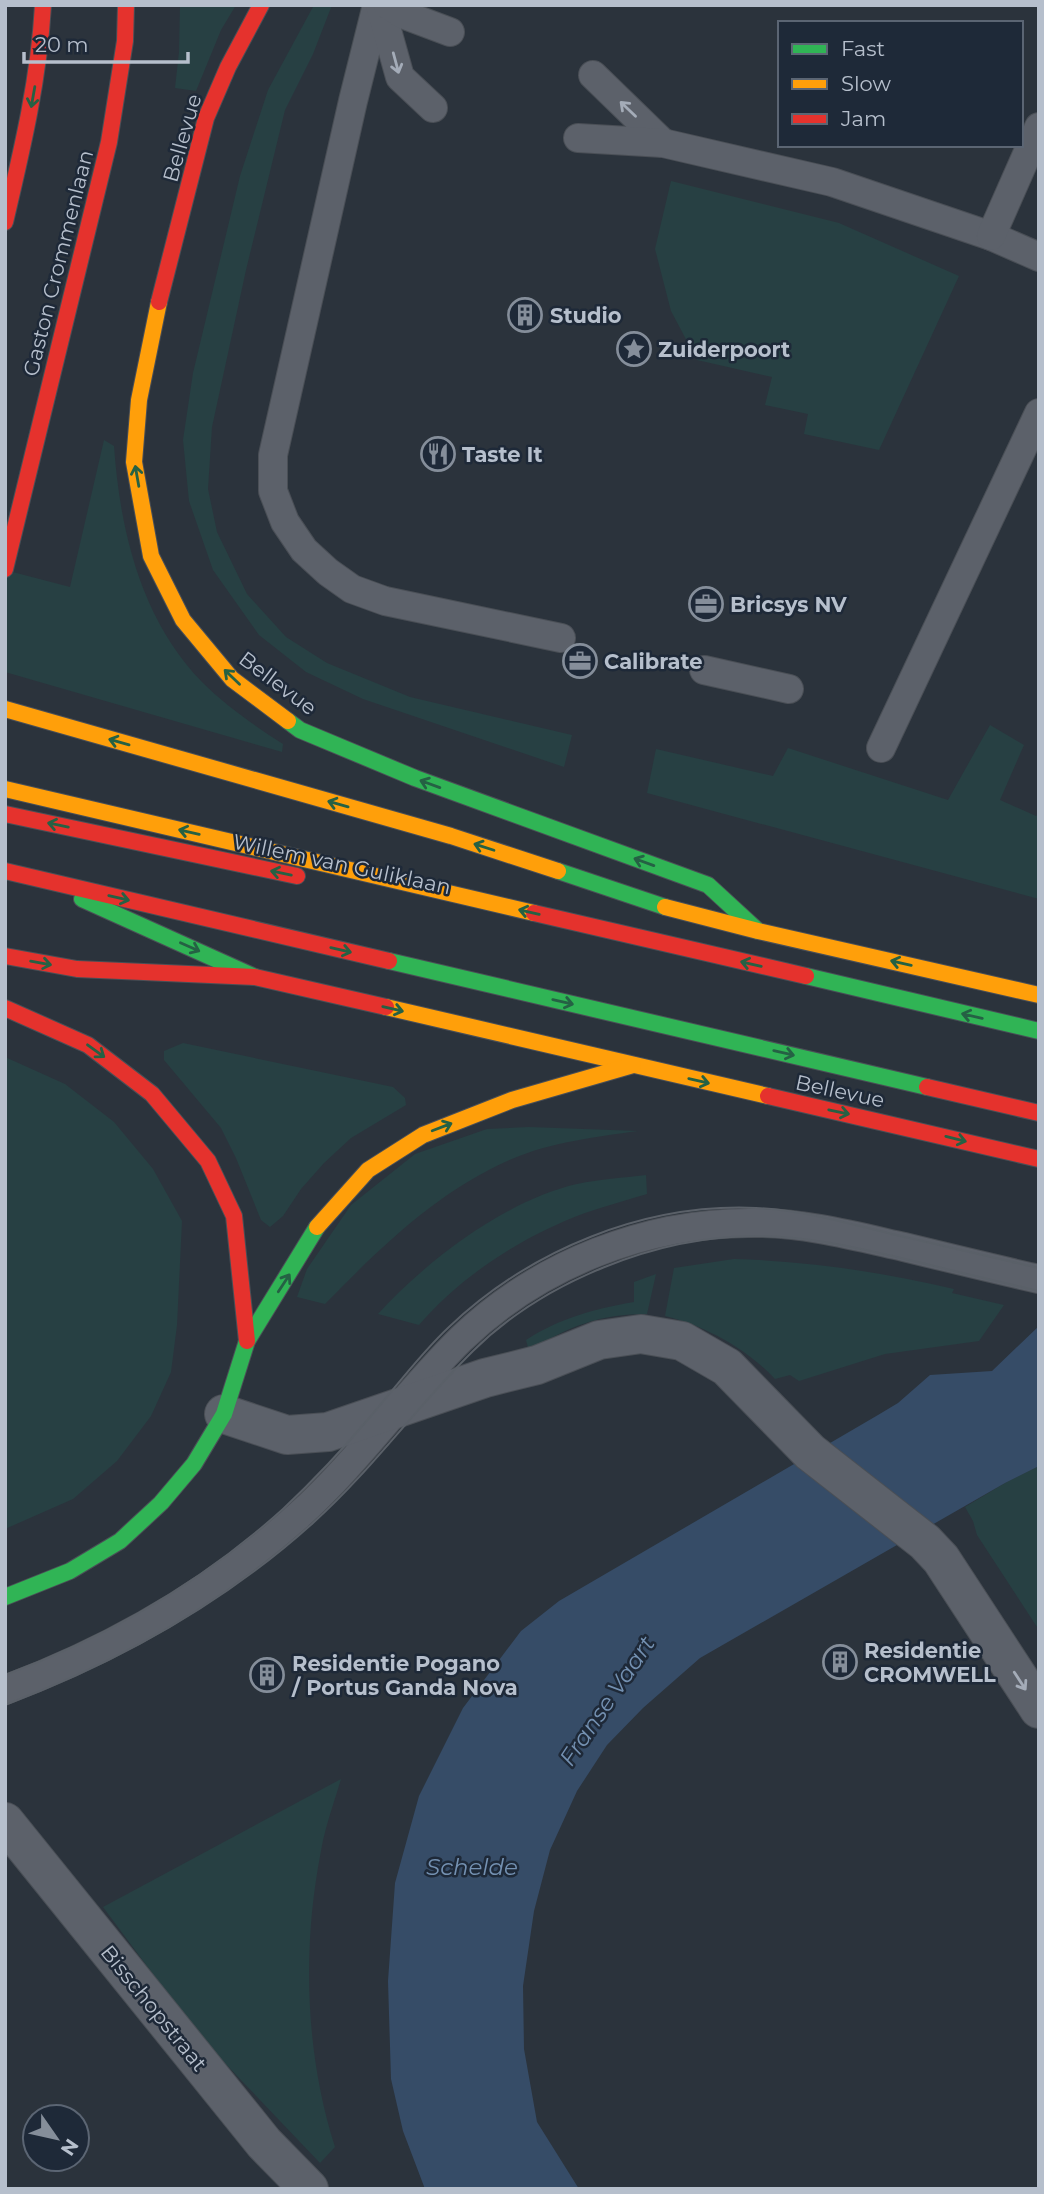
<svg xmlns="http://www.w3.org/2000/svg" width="1044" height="2194" font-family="Montserrat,sans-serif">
<rect width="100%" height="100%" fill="#2b333c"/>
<g fill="#274043">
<path d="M 180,5 L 236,5 L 221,30 L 196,91 L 175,88 L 179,52 Z"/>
<path d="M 314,5 L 332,5 L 313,54 L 285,110 L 246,270 L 212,427 L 208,489 L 217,532 L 247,594 L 286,637 L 327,663 L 410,697 L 572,735 L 564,767 L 363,699 L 306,672 L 259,635 L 213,570 L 189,501 L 183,440 L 193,373 L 240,176 L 268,90 Z"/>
<path d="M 671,181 L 839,223 L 959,276 L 879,450 L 804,434 L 808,414 L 765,405 L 772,377 L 697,360 L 671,311 L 655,249 Z"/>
<path d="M 104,440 L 114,446 C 120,531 141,619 202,682 C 226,706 255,726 283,744 L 282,752 L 5,672 L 5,570 L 70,587 Z"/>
<path d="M 990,725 L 1024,745 L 1000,800 L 1036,816 L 1039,813 L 1039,899 L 647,793 L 656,749 L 773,776 L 788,748 L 948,800 Z"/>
<path d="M 183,1043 L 393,1087 L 405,1098 L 406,1105 L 351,1138 L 324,1163 L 301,1189 L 283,1216 L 270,1227 L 261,1220 L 236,1158 L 221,1128 L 164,1060 L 164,1051 Z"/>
<path d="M 5,1057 L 65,1084 L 114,1122 L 153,1169 L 182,1221 L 177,1325 L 171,1372 L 151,1416 L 117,1461 L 73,1499 L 5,1529 Z"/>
<path d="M 529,1127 L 638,1131 C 596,1137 551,1142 512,1159 C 438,1191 381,1247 325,1304 L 297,1297 L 307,1269 L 351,1205 L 415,1154 L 487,1129 Z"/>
<path d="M 646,1175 L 647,1194 C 627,1200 605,1206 585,1213 C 523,1236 462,1275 419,1325 L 378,1314 C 426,1261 506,1200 577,1184 C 600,1179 623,1178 646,1175 Z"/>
<path d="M 734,1259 C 809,1261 881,1272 954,1289 L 952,1293 L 1004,1305 L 979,1341 L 885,1354 L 799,1381 L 790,1375 L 775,1379 C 747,1349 706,1326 665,1316 L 674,1268 Z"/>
<path d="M 656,1274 L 647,1314 C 600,1314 569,1326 529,1351 L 526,1340 C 560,1318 594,1309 634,1302 L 634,1282 Z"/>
<path d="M 1039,1466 L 1039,1630 L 977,1535 L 973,1521 L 965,1507 L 1005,1483 Z"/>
<path d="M 341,1779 C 334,1803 325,1827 321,1851 C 302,1948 305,2053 335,2147 L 320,2163 L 199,2036 L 103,1907 Z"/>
</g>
<path fill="#364c67" d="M 1039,1326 L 1039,1466 L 1005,1483 L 700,1658 L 643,1708 L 607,1745 L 577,1791 L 550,1850 L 534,1911 L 523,1986 L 524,2049 L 537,2122 L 579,2189 L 425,2189 L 403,2131 L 391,2079 L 388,1981 L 395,1883 L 419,1796 L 463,1708 L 521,1631 L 559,1601 L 878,1415 L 898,1403 L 930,1375 L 992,1371 Z"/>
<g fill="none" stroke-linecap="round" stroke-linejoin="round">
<g stroke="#4a4f56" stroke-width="30">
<g id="lane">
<path d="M 377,5 L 353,101 L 273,455 L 273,491 L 285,522 L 304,550 L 328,572 L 352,589 L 385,601 L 561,638"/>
<path d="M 380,5 L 400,77 L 433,108"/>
<path d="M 388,5 L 402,14 L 450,32"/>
<path d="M 593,75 L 663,143"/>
<path d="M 578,138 L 663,143 L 832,182 L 991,236 L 1039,257"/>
<path d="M 991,236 L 1039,127"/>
<path d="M 704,670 L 789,689"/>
<path d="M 881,748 L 1039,413"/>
<path d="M 5,1690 C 113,1649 212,1593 298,1516 C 358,1462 404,1395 461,1339 C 539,1264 648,1221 756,1223 C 806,1223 855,1236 904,1247 C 949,1258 994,1269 1039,1279"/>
</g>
</g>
<g stroke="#4a4f56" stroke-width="40">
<g id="street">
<path d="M 224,1414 L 287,1435 L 328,1432 L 485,1378 L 537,1365 L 599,1340 L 641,1334 L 682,1341 L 727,1367 L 810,1452 L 925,1542 L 941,1559 L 1039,1709"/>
<path d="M 5,1822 L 264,2143 L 309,2189"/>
</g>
</g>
<g stroke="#4a4f56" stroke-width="18">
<g id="fast">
<path d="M 288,721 L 300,730 L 415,778 L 708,885 L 758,931"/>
<path d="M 558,871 L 665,907"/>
<path d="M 82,899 L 255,977"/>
<path d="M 389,961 L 927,1087"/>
<path d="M 5,1597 L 70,1571 L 120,1541 L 161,1503 L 194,1464 L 224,1414 L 247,1341 L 317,1227"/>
</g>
</g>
<g stroke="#4a4f56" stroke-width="18">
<g id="slow">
<path d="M 159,302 L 139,400 L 134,462 L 151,556 L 183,620 L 232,679 L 288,721"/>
<path d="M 5,709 L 451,836 L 558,871"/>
<path d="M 665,907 L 758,931 L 1039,995"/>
<path d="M 386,1007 L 768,1096"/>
<path d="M 317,1227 L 368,1170 L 423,1135 L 512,1100 L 633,1065"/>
</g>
</g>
<g stroke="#4a4f56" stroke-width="18">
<g id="jam">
<path d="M 5,222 C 22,150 39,79 43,5"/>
<path d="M 159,302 L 206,118 L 228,67 L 261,5"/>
<path d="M 5,569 L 109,142 L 125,41 L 126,5"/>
<path d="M 5,814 L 297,876"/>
<path d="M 5,871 L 389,961"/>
<path d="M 5,956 L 77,969 L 255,977 L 386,1007"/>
<path d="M 5,1008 L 88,1045 L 152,1094 L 208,1161 L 234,1216 L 247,1341"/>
<path d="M 927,1087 L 1039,1113"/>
<path d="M 768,1096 L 1039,1159"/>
</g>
</g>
<use href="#lane" stroke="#5c616a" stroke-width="28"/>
<use href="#street" stroke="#5c616a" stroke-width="38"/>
<use href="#fast" stroke="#30b455" stroke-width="16"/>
<use href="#slow" stroke="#ff9f0a" stroke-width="16"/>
<use href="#jam" stroke="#e5322d" stroke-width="16"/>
<g stroke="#5a6068" stroke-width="2">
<path d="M 5,1675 C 107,1637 202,1582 283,1509 C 314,1480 343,1449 370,1417 C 396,1387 420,1354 449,1327 C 530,1250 644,1203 756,1208 C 802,1210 848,1223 892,1234 C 941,1245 990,1257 1039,1268"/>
<path d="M 5,1705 C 119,1662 223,1604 313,1523 C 372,1470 417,1406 473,1351 C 544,1281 657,1236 756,1236 C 813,1236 867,1250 922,1263 C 961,1273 1000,1282 1039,1291"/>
</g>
<g stroke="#484f57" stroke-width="18" stroke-linecap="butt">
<path id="fast-bridge" d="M 806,976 L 1039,1031"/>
</g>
<g stroke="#484f57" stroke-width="18" stroke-linecap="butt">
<path id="slow-bridge" d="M 5,789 L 534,913"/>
</g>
<g stroke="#484f57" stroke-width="18" stroke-linecap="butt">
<path id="jam-bridge" d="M 534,913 L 806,976"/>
</g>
<use href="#fast-bridge" stroke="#30b455" stroke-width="16"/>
<use href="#slow-bridge" stroke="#ff9f0a" stroke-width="16"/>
<use href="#jam-bridge" stroke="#e5322d" stroke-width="16"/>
</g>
<defs><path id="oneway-shaft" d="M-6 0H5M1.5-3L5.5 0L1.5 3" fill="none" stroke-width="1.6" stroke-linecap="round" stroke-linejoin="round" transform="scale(1.75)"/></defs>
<g stroke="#a4acb8">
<use href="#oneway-shaft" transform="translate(396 63) rotate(75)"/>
<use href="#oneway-shaft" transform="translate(628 109) rotate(-136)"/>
<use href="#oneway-shaft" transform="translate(1020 1681) rotate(57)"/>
</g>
<g stroke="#256144">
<use href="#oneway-shaft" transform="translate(33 97) rotate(100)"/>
<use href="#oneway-shaft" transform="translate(137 476) rotate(-100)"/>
<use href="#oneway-shaft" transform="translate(232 677) rotate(-136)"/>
<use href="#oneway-shaft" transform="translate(119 742) rotate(-164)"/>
<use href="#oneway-shaft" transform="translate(430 784) rotate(-160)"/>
<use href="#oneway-shaft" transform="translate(338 804) rotate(-164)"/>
<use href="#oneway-shaft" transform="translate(58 825) rotate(-168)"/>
<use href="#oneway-shaft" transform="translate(189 832) rotate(-167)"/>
<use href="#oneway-shaft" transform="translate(484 847) rotate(-162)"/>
<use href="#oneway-shaft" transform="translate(644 862) rotate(-160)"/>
<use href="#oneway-shaft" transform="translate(281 873) rotate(-168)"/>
<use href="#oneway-shaft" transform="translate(119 898) rotate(13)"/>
<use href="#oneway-shaft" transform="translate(529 912) rotate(-167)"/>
<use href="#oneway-shaft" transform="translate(190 947) rotate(24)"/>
<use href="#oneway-shaft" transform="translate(341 950) rotate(13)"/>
<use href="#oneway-shaft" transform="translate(41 963) rotate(10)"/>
<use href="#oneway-shaft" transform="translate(901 963) rotate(-167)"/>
<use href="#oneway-shaft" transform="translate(751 964) rotate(-167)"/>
<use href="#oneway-shaft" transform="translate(563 1002) rotate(13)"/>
<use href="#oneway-shaft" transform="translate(393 1009) rotate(13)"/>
<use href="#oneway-shaft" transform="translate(972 1016) rotate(-167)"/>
<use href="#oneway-shaft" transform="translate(96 1051) rotate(36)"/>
<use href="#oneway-shaft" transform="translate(784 1053) rotate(13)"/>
<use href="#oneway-shaft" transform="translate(699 1081) rotate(13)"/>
<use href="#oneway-shaft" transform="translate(839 1112) rotate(12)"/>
<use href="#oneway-shaft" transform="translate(442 1127) rotate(-21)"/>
<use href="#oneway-shaft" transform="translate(956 1139) rotate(14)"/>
<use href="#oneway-shaft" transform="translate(284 1283) rotate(-57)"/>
</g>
<defs>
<g id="building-ring" transform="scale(1.75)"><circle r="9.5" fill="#1e2938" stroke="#858e9a" stroke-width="1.5"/><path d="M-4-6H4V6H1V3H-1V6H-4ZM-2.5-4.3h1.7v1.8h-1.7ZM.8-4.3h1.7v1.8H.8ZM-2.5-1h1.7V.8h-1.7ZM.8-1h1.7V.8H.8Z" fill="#858e9a"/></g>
<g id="sight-ring" transform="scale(1.75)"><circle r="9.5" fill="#1e2938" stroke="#858e9a" stroke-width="1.5"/><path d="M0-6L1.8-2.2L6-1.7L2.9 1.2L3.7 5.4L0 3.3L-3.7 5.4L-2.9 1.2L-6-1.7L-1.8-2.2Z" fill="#858e9a"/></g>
<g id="restaurant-ring" transform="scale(1.75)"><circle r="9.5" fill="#1e2938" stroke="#858e9a" stroke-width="1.5"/><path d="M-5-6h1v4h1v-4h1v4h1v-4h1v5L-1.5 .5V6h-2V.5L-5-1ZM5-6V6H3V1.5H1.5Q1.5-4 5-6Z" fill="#858e9a"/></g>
<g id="office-ring" transform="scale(1.75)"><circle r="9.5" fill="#1e2938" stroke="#858e9a" stroke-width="1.5"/><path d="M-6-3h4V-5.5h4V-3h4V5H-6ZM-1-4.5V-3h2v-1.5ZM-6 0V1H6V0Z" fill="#858e9a"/></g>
</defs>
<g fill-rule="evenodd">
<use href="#building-ring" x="525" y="315"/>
<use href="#sight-ring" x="634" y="349"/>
<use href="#restaurant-ring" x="438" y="454"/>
<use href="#office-ring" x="706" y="604"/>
<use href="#office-ring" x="580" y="661"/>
<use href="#building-ring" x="840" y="1662"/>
<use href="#building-ring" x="267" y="1675"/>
</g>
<g text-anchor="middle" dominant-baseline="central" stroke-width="5" stroke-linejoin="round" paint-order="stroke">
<g font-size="21" fill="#b6bfcc" stroke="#1e2938">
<text transform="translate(182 138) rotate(-74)">Bellevue</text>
<text transform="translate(58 263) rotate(-76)">Gaston Crommenlaan</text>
<text transform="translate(278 683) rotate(37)">Bellevue</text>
<text transform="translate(342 864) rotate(12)">Willem van Guliklaan</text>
<text transform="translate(840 1091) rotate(12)">Bellevue</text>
<text transform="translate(154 2008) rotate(51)">Bisschopstraat</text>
</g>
<g font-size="21" font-weight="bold" fill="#b6bfcc" stroke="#1e2938" text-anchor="start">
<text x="550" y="315">Studio</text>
<text x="658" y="349">Zuiderpoort</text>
<text x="462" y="454">Taste It</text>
<text x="730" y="604">Bricsys NV</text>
<text x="604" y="661">Calibrate</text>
<text x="864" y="1650">Residentie<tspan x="864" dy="24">CROMWELL</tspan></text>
<text x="292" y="1663">Residentie Pogano<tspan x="292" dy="24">/ Portus Ganda Nova</tspan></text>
</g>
<g font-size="23" font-style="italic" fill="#7491b2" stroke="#1e2938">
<text transform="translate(607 1701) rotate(-56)">Franse Vaart</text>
<text x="472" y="1867">Schelde</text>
</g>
</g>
<rect width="1044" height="2194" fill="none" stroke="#b6bfcc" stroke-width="14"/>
<rect x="778" y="21" width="245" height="126" fill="#1e2938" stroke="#5b6573" stroke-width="2"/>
<rect x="792" y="44" width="35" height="10" fill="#30b455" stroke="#5b6573" stroke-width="2"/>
<text x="841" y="56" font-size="21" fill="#b6bfcc">Fast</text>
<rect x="792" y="79" width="35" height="10" fill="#ff9f0a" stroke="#5b6573" stroke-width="2"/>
<text x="841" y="91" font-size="21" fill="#b6bfcc">Slow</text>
<rect x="792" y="114" width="35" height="10" fill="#e5322d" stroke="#5b6573" stroke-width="2"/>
<text x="841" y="126" font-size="21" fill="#b6bfcc">Jam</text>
<g transform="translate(56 2138) rotate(124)"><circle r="33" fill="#1e2938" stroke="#5b6573" stroke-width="2"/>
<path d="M0-5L12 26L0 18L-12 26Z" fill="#858e9a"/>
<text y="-10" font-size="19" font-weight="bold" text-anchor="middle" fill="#b6bfcc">N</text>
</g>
<path d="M24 52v10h164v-10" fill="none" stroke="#b6bfcc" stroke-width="3.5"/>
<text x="35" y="52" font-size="21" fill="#b6bfcc" stroke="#1e2938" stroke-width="5" paint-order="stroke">20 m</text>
</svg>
